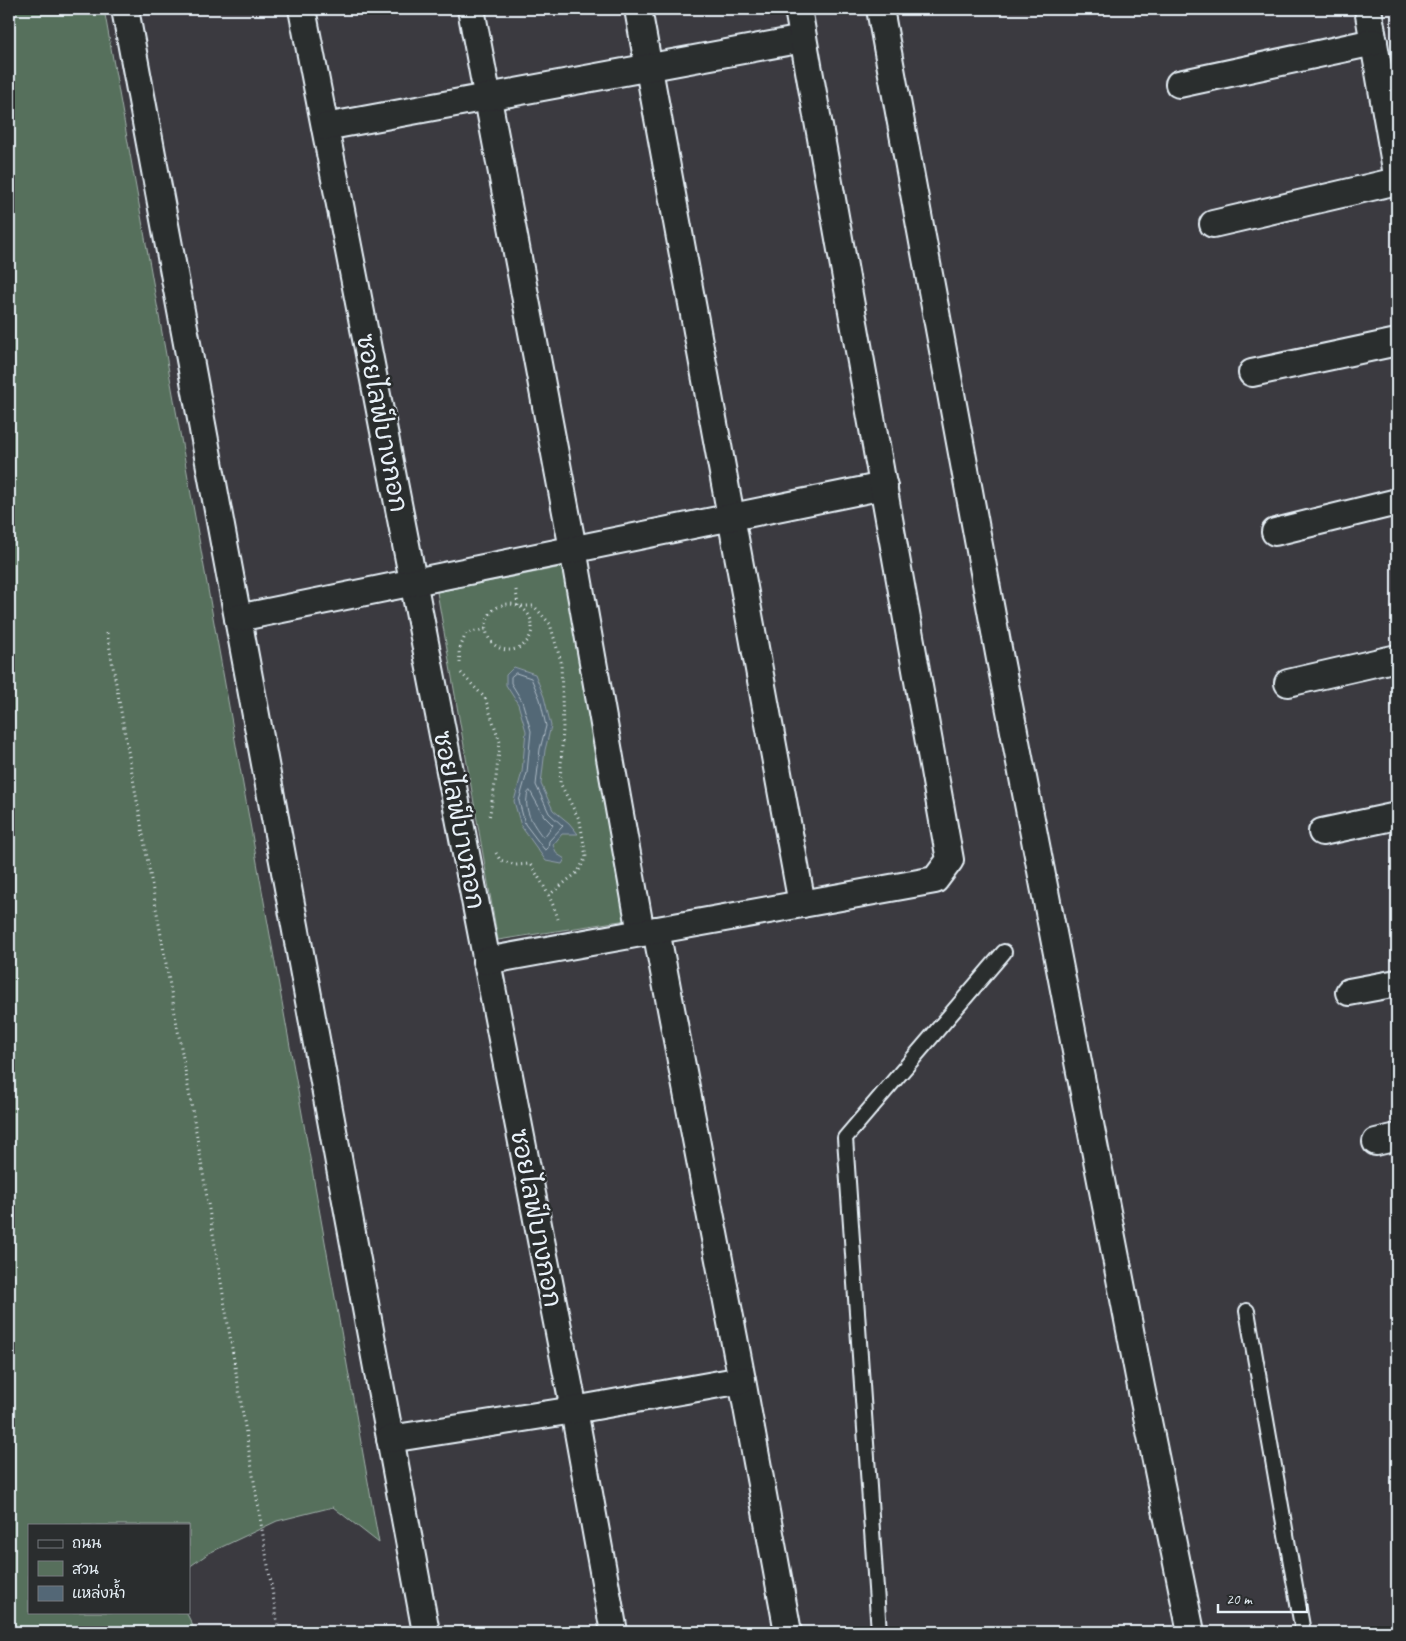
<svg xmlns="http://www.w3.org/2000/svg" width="1406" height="1641" font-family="Caveat,'Playpen Sans Thai',sans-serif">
<rect width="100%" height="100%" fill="#3b3a40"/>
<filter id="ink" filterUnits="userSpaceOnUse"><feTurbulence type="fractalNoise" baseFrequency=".02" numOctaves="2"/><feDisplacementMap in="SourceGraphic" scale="10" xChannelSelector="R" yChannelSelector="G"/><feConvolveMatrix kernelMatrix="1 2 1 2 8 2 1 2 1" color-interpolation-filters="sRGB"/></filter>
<g filter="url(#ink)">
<g fill="#576f5c" stroke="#a0b0aa">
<path d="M 9,9 L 104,9 L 379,1543 L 333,1507 L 277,1521 L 209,1553 L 189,1567 L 189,1525 L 29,1525 L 29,1612 L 186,1612 L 196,1632 L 9,1632 Z"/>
<path d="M 562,567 L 627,920 L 498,940 L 437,592 Z"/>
</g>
<path fill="#536776" stroke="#8f9eaa" d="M 514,667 L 535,674 L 544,697 L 551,726 L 545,750 L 541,784 L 553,810 L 569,823 L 578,834 L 562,834 L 553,845 L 557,854 L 565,859 L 562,864 L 546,861 L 521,826 L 514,801 L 522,772 L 526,731 L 518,704 L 506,685 L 506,675 Z"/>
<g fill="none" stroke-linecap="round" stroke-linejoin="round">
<g stroke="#acbac4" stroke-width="1">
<path d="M 516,673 L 531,678 L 540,699 L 546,726 L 540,749 L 536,785 L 549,813 L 563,826 L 549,841 L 548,848 L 546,850 L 544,849 L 525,824 L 519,801 L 527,773 L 531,731 L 522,701 L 511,683 L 511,677 Z"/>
<path d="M 530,791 L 544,816 L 553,825 L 544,837 L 542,836 C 532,823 523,809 528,793 Z"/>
</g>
<g stroke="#e8f1f8" stroke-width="18">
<g id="service">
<path d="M 1247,1311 L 1303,1632"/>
<path d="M 879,1632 L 845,1138 L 1004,952"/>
</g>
</g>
<g stroke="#e8f1f8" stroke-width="30">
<g id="minor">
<path d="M 125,9 L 426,1632"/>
<path d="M 302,9 L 574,1410 L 614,1632"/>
<path d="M 471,9 L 573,549 L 641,933"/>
<path d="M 638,9 L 802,904"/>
<path d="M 880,9 L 1000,659 L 1141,1387 L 1191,1632"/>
<path d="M 1368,9 L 1397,175"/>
<path d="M 1179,84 L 1374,42"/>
<path d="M 325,127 L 803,39"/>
<path d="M 1213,224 L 1397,181"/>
<path d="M 1252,373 L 1397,342"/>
<path d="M 1275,532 L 1397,502"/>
<path d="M 238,618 L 884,486"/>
<path d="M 1288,683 L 1397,658"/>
<path d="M 1322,832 L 1397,816"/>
<path d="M 656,930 L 742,1380 L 788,1632"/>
<path d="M 486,961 L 935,880 L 950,860 L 798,9"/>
<path d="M 1349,992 L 1397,983"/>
<path d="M 1376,1142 L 1397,1137"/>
<path d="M 390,1439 L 574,1410 L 742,1380"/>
</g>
</g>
<g stroke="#e8f1f8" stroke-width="3" stroke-dasharray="1 4" stroke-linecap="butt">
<path d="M 516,590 L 518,606 L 534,606 L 550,624 L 561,662 L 563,729 L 560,783 L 580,821 L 586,857 L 578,872 L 549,895"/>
<circle cx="509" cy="627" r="23"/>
<path d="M 107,633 L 197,1137 L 279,1632"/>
<path d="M 460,663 L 459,651 L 466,633 L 486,629"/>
<path d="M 461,673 L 485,698 L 500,742 L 496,778 L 489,819"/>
<path d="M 496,853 L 500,860 L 516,865 L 530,864 C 542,882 552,899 558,919"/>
</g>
<use href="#service" stroke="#2a2d2e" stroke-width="14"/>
<use href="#minor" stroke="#2a2d2e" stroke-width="26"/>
</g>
</g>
<g text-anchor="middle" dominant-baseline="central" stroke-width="5" stroke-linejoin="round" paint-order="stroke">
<g font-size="25" fill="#e8f1f8" stroke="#2a2d2e">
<text transform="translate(382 423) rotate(79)">ซอยไลฟ์บางกอก</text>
<text transform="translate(459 820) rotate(79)">ซอยไลฟ์บางกอก</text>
<text transform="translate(536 1218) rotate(79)">ซอยไลฟ์บางกอก</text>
</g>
</g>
<rect width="1406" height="1641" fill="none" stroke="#2a2d2e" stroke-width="30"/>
<rect x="15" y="15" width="1376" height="1611" fill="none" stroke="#e8f1f8" stroke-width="2" filter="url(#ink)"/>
<rect x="28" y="1524" width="162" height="90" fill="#2a2d2e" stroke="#767b7f"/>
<rect x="38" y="1540" width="25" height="8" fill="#2a2d2e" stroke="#767b7f"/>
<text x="72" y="1548" font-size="15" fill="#e8f1f8">ถนน</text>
<rect x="38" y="1561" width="25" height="15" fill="#576f5c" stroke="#767b7f"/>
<text x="72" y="1574" font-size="15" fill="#e8f1f8">สวน</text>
<rect x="38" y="1586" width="25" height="15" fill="#536776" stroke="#767b7f"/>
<text x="72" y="1598" font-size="15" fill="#e8f1f8">แหล่งน้ำ</text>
<path d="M1218 1604v8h89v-8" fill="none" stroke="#e8f1f8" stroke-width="2.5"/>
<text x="1226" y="1604" font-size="15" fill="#e8f1f8" stroke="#2a2d2e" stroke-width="4" paint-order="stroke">20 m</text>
</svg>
